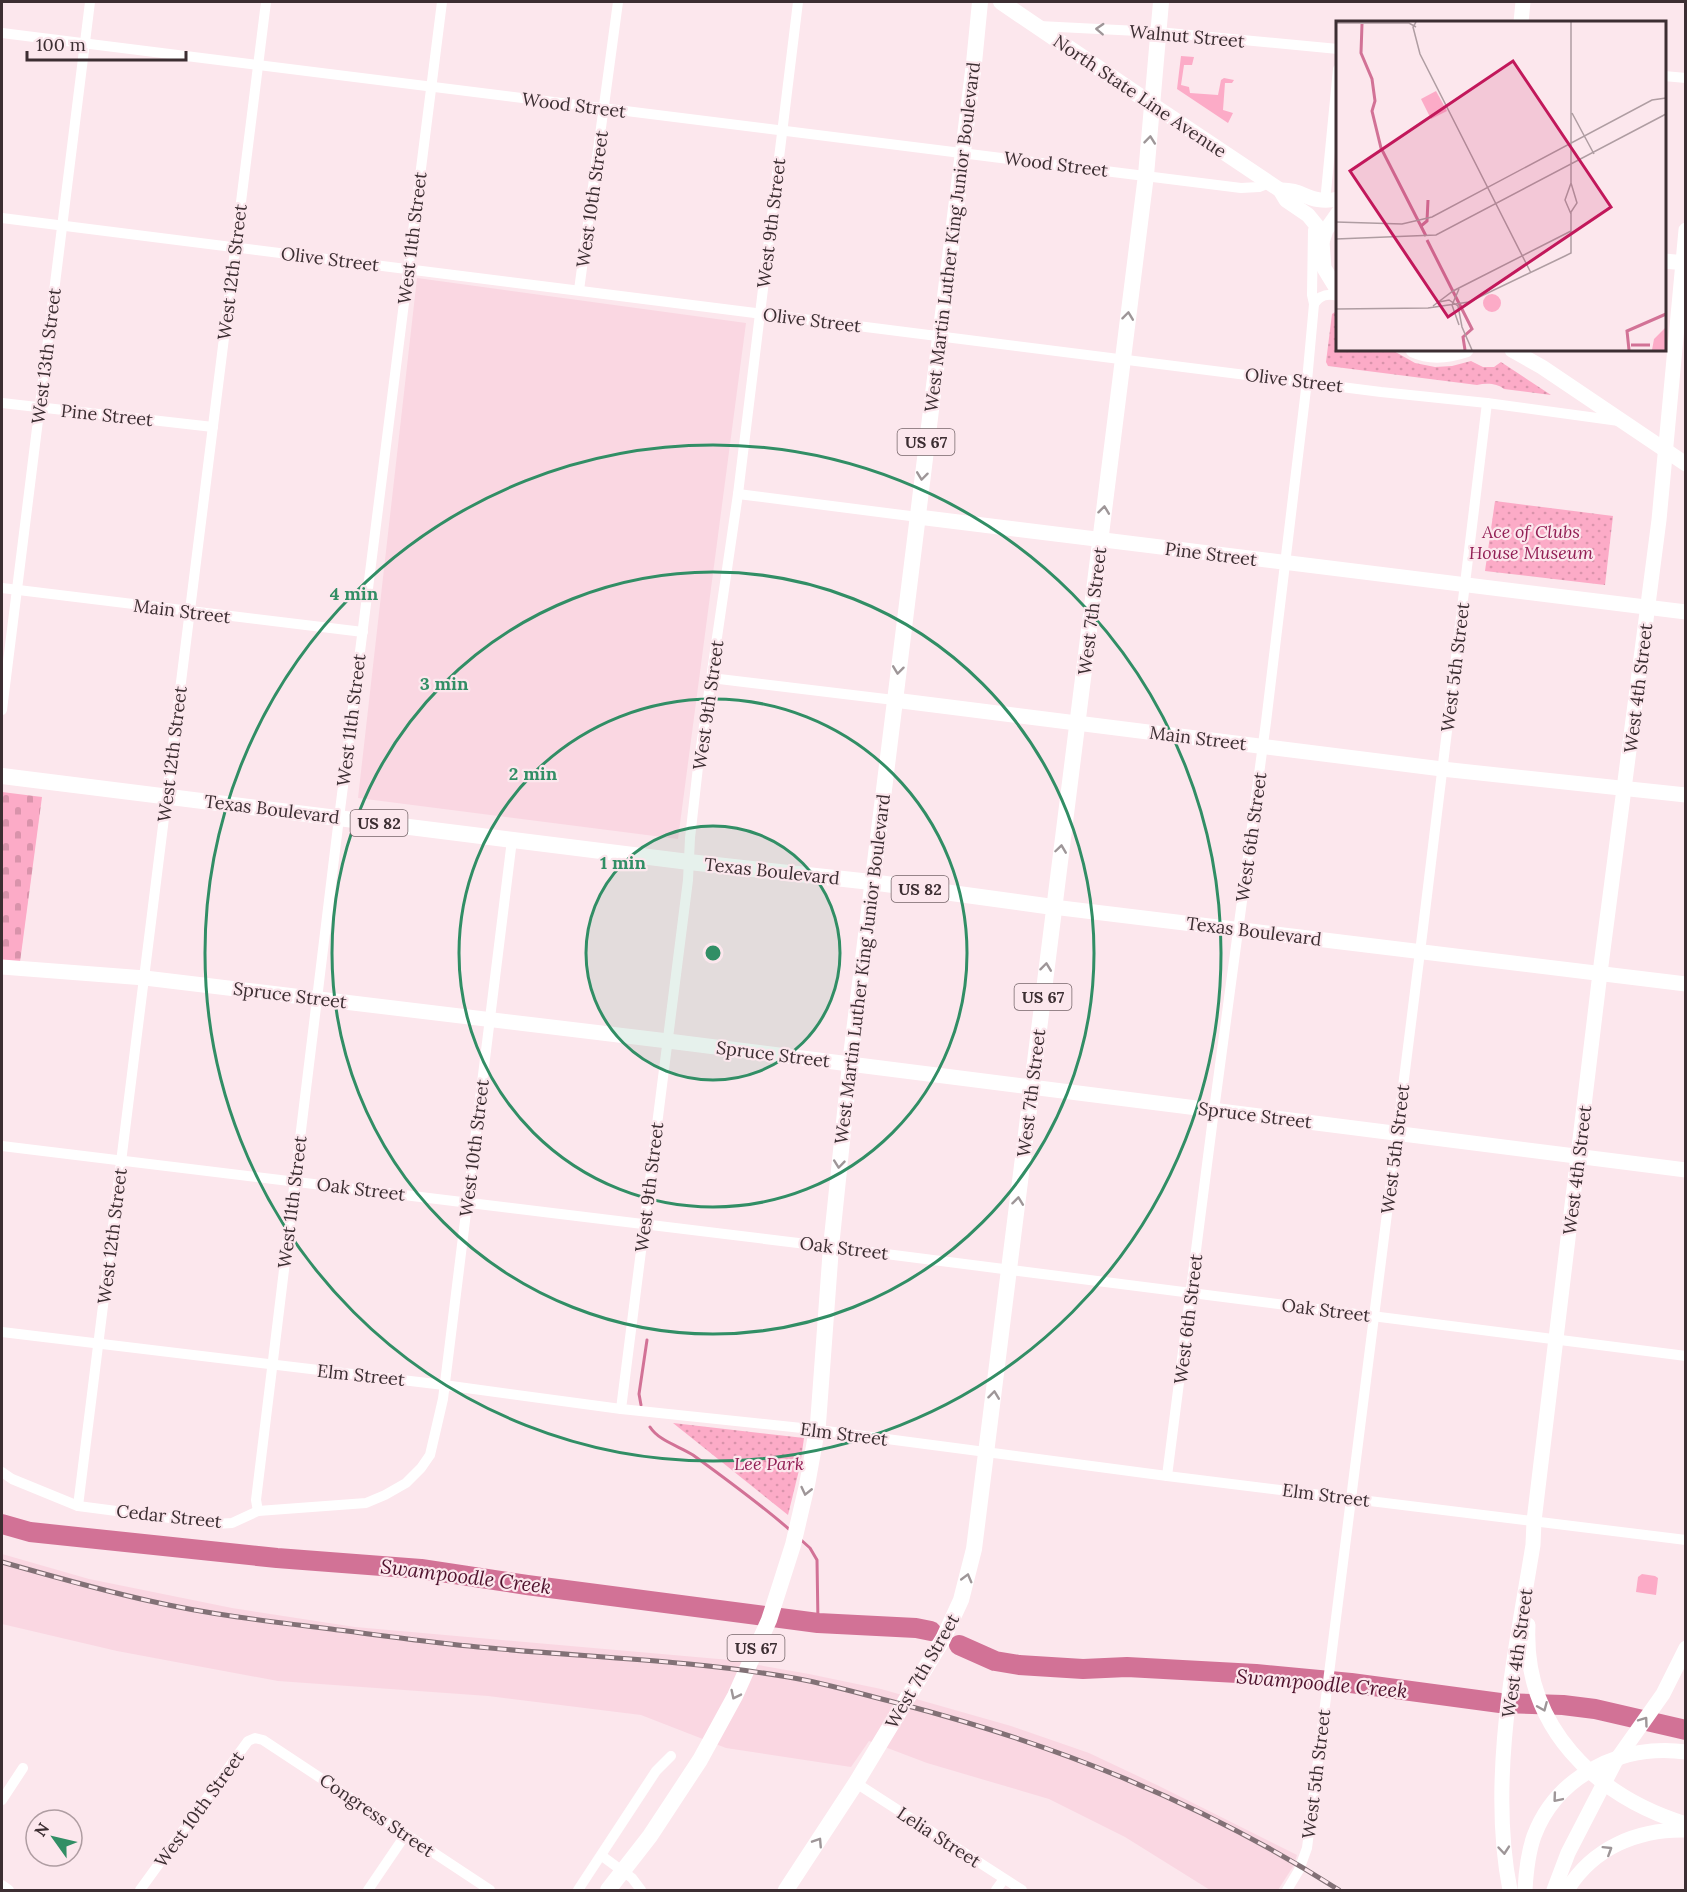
<svg xmlns="http://www.w3.org/2000/svg" width="1687" height="1892" font-family="Lora,serif">
<defs>
<pattern id="cemetery-stones" width="16" height="16" patternUnits="userSpaceOnUse" patternTransform="scale(1.5)"><rect width="16" height="16" fill="#fcabc7"/><path d="M2 7V4a2 2 0 0 1 4 0v3zM10 15v-3a2 2 0 0 1 4 0v3z" fill="#d993ab"/></pattern>
<pattern id="park-dots" width="8" height="8" patternUnits="userSpaceOnUse" patternTransform="scale(1.5)"><rect width="8" height="8" fill="#fcabc7"/><path d="M2 2h.1M6 6h.1" fill="none" stroke="#d993ab" stroke-width="1.8" stroke-linecap="round"/></pattern>
</defs>
<rect width="100%" height="100%" fill="#fce7ed"/>
<g fill="#fad7e2">
<path d="M 417,278 L 746,323 L 678,839 L 358,798 Z"/>
<path d="M 2,1554 L 89,1579 L 232,1608 L 355,1627 L 730,1660 L 809,1674 L 881,1689 L 1011,1726 L 1089,1753 L 1159,1786 L 1297,1855 L 1294,1865 L 1278,1890 L 1210,1890 L 1125,1837 L 1049,1799 L 927,1763 L 869,1741 L 851,1767 L 726,1748 L 641,1715 L 488,1696 L 278,1681 L 117,1651 L 2,1624 Z"/>
</g>
<g fill="#fcabc7">
<path d="M 1181,56 L 1194,57 L 1192,65 L 1184,65 L 1181,85 L 1189,87 L 1190,93 L 1218,95 L 1221,80 L 1224,78 L 1234,80 L 1232,83 L 1225,83 L 1223,110 L 1233,113 L 1228,123 L 1177,89 Z"/>
<path d="M 1642,1574 L 1655,1576 L 1658,1578 L 1656,1595 L 1636,1592 L 1638,1577 Z"/>
</g>
<path fill="url(#cemetery-stones)" d="M 2,792 L 42,797 L 20,962 L 2,960 Z"/>
<g fill="url(#park-dots)">
<path d="M 1335,312 L 1337,313 L 1338,350 L 1392,350 L 1415,363 L 1435,367 L 1452,366 L 1471,361 L 1483,367 L 1494,367 L 1501,362 L 1551,395 L 1504,389 C 1497,383 1486,383 1477,385 L 1328,366 L 1326,362 L 1332,314 Z"/>
<path d="M 1495,501 L 1613,516 L 1605,585 L 1485,571 Z"/>
<path d="M 673,1423 L 804,1438 L 800,1466 L 788,1515 Z"/>
</g>
<g fill="none" stroke-linecap="round" stroke-linejoin="round">
<g stroke="#d27296" stroke-width="3">
<path d="M 641,1405 L 639,1394 L 647,1340"/>
<path d="M 650,1427 C 659,1441 679,1446 693,1455 C 726,1479 759,1503 790,1530"/>
<path d="M 800,1539 L 810,1548 L 817,1560 L 818,1623"/>
</g>
<g stroke="#d27296" stroke-width="20">
<path d="M 2,1524 L 30,1532 L 277,1558 L 421,1569 L 527,1585 L 818,1623 L 916,1628 L 931,1631"/>
<path d="M 959,1645 L 995,1661 L 1019,1665 L 1083,1669 L 1127,1667 L 1256,1674 L 1351,1683 L 1500,1703 L 1563,1705 L 1595,1709 L 1686,1730"/>
</g>
<g stroke="#fff" stroke-width="10">
<path d="M 1039,26 L 1158,32 L 1338,49"/>
<path d="M 2,33 C 415,87 829,133 1241,188 L 1259,187 L 1269,183"/>
<path d="M 1664,76 L 1686,78"/>
<path d="M 1325,202 L 1338,69"/>
<path d="M 2,218 L 1381,392 L 1487,403 L 1619,421"/>
<path d="M 579,290 L 618,2"/>
<path d="M 1314,304 C 1320,295 1327,293 1338,296"/>
<path d="M 2,403 L 213,427"/>
<path d="M 738,494 L 918,517"/>
<path d="M 2,588 L 363,632"/>
<path d="M 711,678 L 894,700"/>
<path d="M 2,710 L 90,2"/>
<path d="M 2,1146 L 831,1247 L 1686,1356"/>
<path d="M 2,1332 L 444,1385 L 621,1409 L 811,1429 L 1167,1476 L 1686,1540"/>
<path d="M 621,1409 L 688,880 L 690,838 L 698,767 L 738,494 L 798,2"/>
<path d="M 2,1472 L 12,1479 L 78,1506 L 216,1524 L 232,1523 L 258,1511 L 366,1503 L 385,1495 L 406,1483 L 421,1468 L 430,1455 L 443,1399 L 512,840"/>
<path d="M 1167,1476 L 1214,1110 L 1266,722 L 1307,381 L 1314,304 L 1312,295 L 1313,230"/>
<path d="M 78,1506 L 266,2"/>
<path d="M 258,1511 L 256,1500 L 339,818 L 442,2"/>
<path d="M 856,1783 L 1022,1890"/>
<path d="M 2,1800 L 23,1768"/>
<path d="M 602,1856 L 632,1878 L 641,1890"/>
<path d="M 2,1885 L 9,1890"/>
<path d="M 140,1890 L 248,1741 L 255,1738 L 263,1740 L 490,1890"/>
<path d="M 368,1890 L 406,1834"/>
<path d="M 578,1890 L 656,1771 L 671,1756"/>
<path d="M 996,1890 L 1004,1879"/>
<path d="M 1287,1890 L 1299,1870 L 1307,1848 L 1423,928 L 1487,403"/>
</g>
<g stroke="#fff" stroke-width="15">
<path d="M 1521,22 L 1523,2"/>
<path d="M 1153,105 L 1280,190 L 1286,200 L 1308,215 L 1317,226 L 1322,242 L 1324,268 L 1338,291"/>
<path d="M 1280,190 C 1304,189 1309,205 1338,199"/>
<path d="M 1322,242 L 1326,230 L 1338,213"/>
<path d="M 1664,261 L 1686,263"/>
<path d="M 1413,350 C 1430,358 1448,356 1466,350"/>
<path d="M 1512,350 L 1542,367 L 1686,464"/>
<path d="M 918,517 L 1686,612"/>
<path d="M 894,700 L 1442,769 L 1686,795"/>
<path d="M 1053,907 L 1686,984"/>
<path d="M 2,967 L 145,978 L 668,1041 L 1686,1170"/>
<path d="M 1528,1625 C 1523,1726 1595,1796 1686,1824"/>
<path d="M 1510,1890 C 1488,1780 1515,1655 1533,1545 L 1534,1521 L 1600,973 L 1659,520 L 1686,230"/>
<path d="M 1525,1890 C 1526,1872 1528,1853 1534,1836 C 1557,1775 1623,1743 1686,1752"/>
<path d="M 1554,1890 L 1568,1853 L 1615,1762 L 1663,1694 L 1686,1648"/>
<path d="M 1567,1890 C 1593,1848 1637,1829 1686,1830"/>
</g>
<g stroke="#fff" stroke-width="16">
<path d="M 1001,2 L 1153,105"/>
<path d="M 2,776 L 689,862 L 871,882 L 1053,907"/>
<path d="M 608,1890 L 650,1836 L 700,1760 L 735,1696 L 769,1620 L 793,1545 L 807,1485 L 818,1424 L 831,1247 L 850,1064 L 974,63 L 980,2"/>
<path d="M 786,1890 L 856,1783 L 943,1639 L 961,1600 L 974,1549 L 1146,175 L 1161,2"/>
</g>
<g stroke="#827176" stroke-width="5">
<path id="rail" d="M 2,1562 C 51,1576 100,1590 150,1601 C 207,1614 265,1621 323,1628 C 371,1634 420,1641 469,1646 C 575,1657 683,1659 788,1677 C 825,1683 861,1694 897,1703 C 1055,1744 1201,1802 1339,1890"/>
</g>
<use href="#rail" stroke="#fce7ed" stroke-width="3" stroke-dasharray="9" stroke-linecap="butt"/>
</g>
<defs><path id="oneway-chevron" d="M-2-3.5L2.5 0L-2 3.5" fill="none" stroke-width="1.6" stroke-linecap="round" stroke-linejoin="round" transform="scale(1.5)"/></defs>
<g stroke="#9e9698">
<use href="#oneway-chevron" transform="translate(1100 29) rotate(-177)"/>
<use href="#oneway-chevron" transform="translate(1150 140) rotate(-84)"/>
<use href="#oneway-chevron" transform="translate(1128 316) rotate(-83)"/>
<use href="#oneway-chevron" transform="translate(922 476) rotate(97)"/>
<use href="#oneway-chevron" transform="translate(1104 510) rotate(-83)"/>
<use href="#oneway-chevron" transform="translate(898 670) rotate(97)"/>
<use href="#oneway-chevron" transform="translate(1061 849) rotate(-82)"/>
<use href="#oneway-chevron" transform="translate(1046 967) rotate(-83)"/>
<use href="#oneway-chevron" transform="translate(839 1164) rotate(96)"/>
<use href="#oneway-chevron" transform="translate(1018 1201) rotate(-83)"/>
<use href="#oneway-chevron" transform="translate(994 1395) rotate(-83)"/>
<use href="#oneway-chevron" transform="translate(806 1491) rotate(103)"/>
<use href="#oneway-chevron" transform="translate(967 1578) rotate(-75)"/>
<use href="#oneway-chevron" transform="translate(735 1695) rotate(116)"/>
<use href="#oneway-chevron" transform="translate(1543 1707) rotate(67)"/>
<use href="#oneway-chevron" transform="translate(1644 1721) rotate(-54)"/>
<use href="#oneway-chevron" transform="translate(1557 1798) rotate(130)"/>
<use href="#oneway-chevron" transform="translate(818 1842) rotate(-57)"/>
<use href="#oneway-chevron" transform="translate(1504 1850) rotate(85)"/>
<use href="#oneway-chevron" transform="translate(1608 1850) rotate(-32)"/>
</g>
<circle cx="713" cy="953" r="127" fill="#318e65" fill-opacity=".12"/>
<g fill="none" stroke="#318e65" stroke-width="3">
<circle cx="713" cy="953" r="127"/>
<circle cx="713" cy="953" r="254"/>
<circle cx="713" cy="953" r="381"/>
<circle cx="713" cy="953" r="508"/>
</g>
<g text-anchor="middle" dominant-baseline="central" stroke-width="4.5" stroke-linejoin="round" paint-order="stroke">
<g fill="#fce7ed" stroke="#76666a" stroke-width="1.5">
<rect x="897.5" y="429" width="57" height="26" rx="4.5"/>
<rect x="350.5" y="810" width="57" height="26" rx="4.5"/>
<rect x="891.5" y="876" width="57" height="26" rx="4.5"/>
<rect x="1014.5" y="984" width="57" height="26" rx="4.5"/>
<rect x="727.5" y="1635" width="57" height="26" rx="4.5"/>
</g>
<g font-size="16" font-weight="bold" fill="#3c2e32">
<text x="926" y="442">US 67</text>
<text x="379" y="823">US 82</text>
<text x="920" y="889">US 82</text>
<text x="1043" y="997">US 67</text>
<text x="756" y="1648">US 67</text>
</g>
<g font-size="18" fill="#3c2e32" stroke="#fce7ed">
<text transform="translate(1187 36) rotate(5)">Walnut Street</text>
<text transform="translate(1140 96) rotate(34)">North State Line Avenue</text>
<text transform="translate(574 105) rotate(7)">Wood Street</text>
<text transform="translate(1056 164) rotate(7)">Wood Street</text>
<text transform="translate(592 199) rotate(-82)">West 10th Street</text>
<text transform="translate(771 223) rotate(-83)">West 9th Street</text>
<text transform="translate(952 237) rotate(-83)">West Martin Luther King Junior Boulevard</text>
<text transform="translate(412 238) rotate(-83)">West 11th Street</text>
<text transform="translate(330 259) rotate(7)">Olive Street</text>
<text transform="translate(232 272) rotate(-83)">West 12th Street</text>
<text transform="translate(812 320) rotate(7)">Olive Street</text>
<text transform="translate(46 356) rotate(-83)">West 13th Street</text>
<text transform="translate(1294 380) rotate(7)">Olive Street</text>
<text transform="translate(107 415) rotate(6)">Pine Street</text>
<text transform="translate(1211 554) rotate(7)">Pine Street</text>
<text transform="translate(182 611) rotate(7)">Main Street</text>
<text transform="translate(1092 611) rotate(-83)">West 7th Street</text>
<text transform="translate(1455 667) rotate(-83)">West 5th Street</text>
<text transform="translate(1638 688) rotate(-83)">West 4th Street</text>
<text transform="translate(708 705) rotate(-82)">West 9th Street</text>
<text transform="translate(351 720) rotate(-83)">West 11th Street</text>
<text transform="translate(1198 738) rotate(7)">Main Street</text>
<text transform="translate(172 754) rotate(-83)">West 12th Street</text>
<text transform="translate(272 809) rotate(7)">Texas Boulevard</text>
<text transform="translate(1251 837) rotate(-82)">West 6th Street</text>
<text transform="translate(772 871) rotate(6)">Texas Boulevard</text>
<text transform="translate(1254 931) rotate(7)">Texas Boulevard</text>
<text transform="translate(862 969) rotate(-83)">West Martin Luther King Junior Boulevard</text>
<text transform="translate(290 995) rotate(7)">Spruce Street</text>
<text transform="translate(773 1054) rotate(7)">Spruce Street</text>
<text transform="translate(1031 1093) rotate(-83)">West 7th Street</text>
<text transform="translate(1255 1115) rotate(7)">Spruce Street</text>
<text transform="translate(474 1148) rotate(-83)">West 10th Street</text>
<text transform="translate(1395 1149) rotate(-83)">West 5th Street</text>
<text transform="translate(1577 1170) rotate(-83)">West 4th Street</text>
<text transform="translate(649 1187) rotate(-83)">West 9th Street</text>
<text transform="translate(361 1189) rotate(7)">Oak Street</text>
<text transform="translate(292 1202) rotate(-83)">West 11th Street</text>
<text transform="translate(112 1236) rotate(-83)">West 12th Street</text>
<text transform="translate(844 1248) rotate(7)">Oak Street</text>
<text transform="translate(1326 1310) rotate(7)">Oak Street</text>
<text transform="translate(1188 1319) rotate(-83)">West 6th Street</text>
<text transform="translate(361 1375) rotate(6)">Elm Street</text>
<text transform="translate(844 1434) rotate(7)">Elm Street</text>
<text transform="translate(1326 1495) rotate(7)">Elm Street</text>
<text transform="translate(169 1516) rotate(6)">Cedar Street</text>
<text transform="translate(1517 1653) rotate(-82)">West 4th Street</text>
<text transform="translate(922 1671) rotate(-60)">West 7th Street</text>
<text transform="translate(1316 1774) rotate(-83)">West 5th Street</text>
<text transform="translate(199 1809) rotate(-54)">West 10th Street</text>
<text transform="translate(377 1815) rotate(34)">Congress Street</text>
<text transform="translate(939 1837) rotate(33)">Lelia Street</text>
</g>
<g font-size="18" font-style="italic" fill="#921f55" stroke="#fce7ed">
<text x="1531" y="531">Ace of Clubs<tspan x="1531" dy="21">House Museum</tspan></text>
<text x="769" y="1463">Lee Park</text>
</g>
<g font-size="20" font-style="italic" fill="#4f122d" stroke="#fce7ed">
<text transform="translate(466 1576) rotate(7)">Swampoodle Creek</text>
<text transform="translate(1322 1683) rotate(5)">Swampoodle Creek</text>
</g>
</g>
<g transform="translate(1336 21)">
<rect width="330" height="330" fill="#fce7ed"/>
<path d="M 100,70 L 111,90 L 95,98 L 85,78 Z" fill="#fcabc7"/>
<path d="M147 282a9 9 0 1 1 18 0a9 9 0 1 1-18 0ZM 330,306 L 330,329 L 316,329 L 318,318 Z" fill="#fcabc7"/>
<path fill="none" stroke="#d27296" stroke-width="3" d="M 26,3 L 25,32 L 36,58 L 39,80 L 36,90 L 45,127 L 90,215M 85,205 L 91,200 L 92,179M 91,219 L 136,308 L 127,316 L 129,329M 295,324 L 314,324M 293,329 L 291,310 L 330,293"/>
<path fill="none" stroke="#af9da2" stroke-width="1.5" d="M 80,1 L 77,6 L 84,33 L 195,252M 0,2 L 73,2 L 80,6M 236,92 L 258,133M 235,193 L 229,179 L 235,162 L 235,1M 0,201 L 66,203 L 96,196 L 316,79 L 330,77M 0,218 L 100,214 L 330,93M 103,281 L 113,279 L 122,285 L 126,306 L 136,329M 97,285 L 117,270 L 235,210M 0,288 L 92,287 L 133,281 L 229,235 L 235,232 L 235,191 L 241,182 L 235,162M 123,304 L 116,284 L 123,268"/>
<path fill="#c2185b" fill-opacity="0.15" stroke="#c2185b" stroke-width="3" d="M 177,40 L 275,186 L 112,296 L 14,150 Z"/>
<rect width="330" height="330" fill="none" stroke="#3c2e32" stroke-width="3"/>
</g>
<circle cx="713" cy="953" r="9" fill="#318e65" stroke="#fce7ed" stroke-width="3"/>
<g font-size="18" text-anchor="middle" font-weight="bold" fill="#318e65" stroke="#fce7ed" stroke-width="4.5" stroke-linejoin="round" paint-order="stroke">
<text x="354" y="600">4 min</text>
<text x="444" y="690">3 min</text>
<text x="533" y="780">2 min</text>
<text x="623" y="869">1 min</text>
</g>
<rect width="1687" height="1892" fill="none" stroke="#3c2e32" stroke-width="6"/>
<g transform="translate(54 1838) rotate(304)"><circle r="28" fill="#fce7ed" stroke="#af9da2" stroke-width="1.5"/>
<path d="M0-4.5L10 22L0 15L-10 22Z" fill="#318e65"/>
<text y="-9" font-size="16" font-weight="bold" text-anchor="middle" fill="#3c2e32">N</text>
</g>
<path d="M27 51v9h159v-9" fill="none" stroke="#3c2e32" stroke-width="3"/>
<text x="36" y="51" font-size="18" fill="#3c2e32" stroke="#fce7ed" stroke-width="4.5" paint-order="stroke">100 m</text>
</svg>
